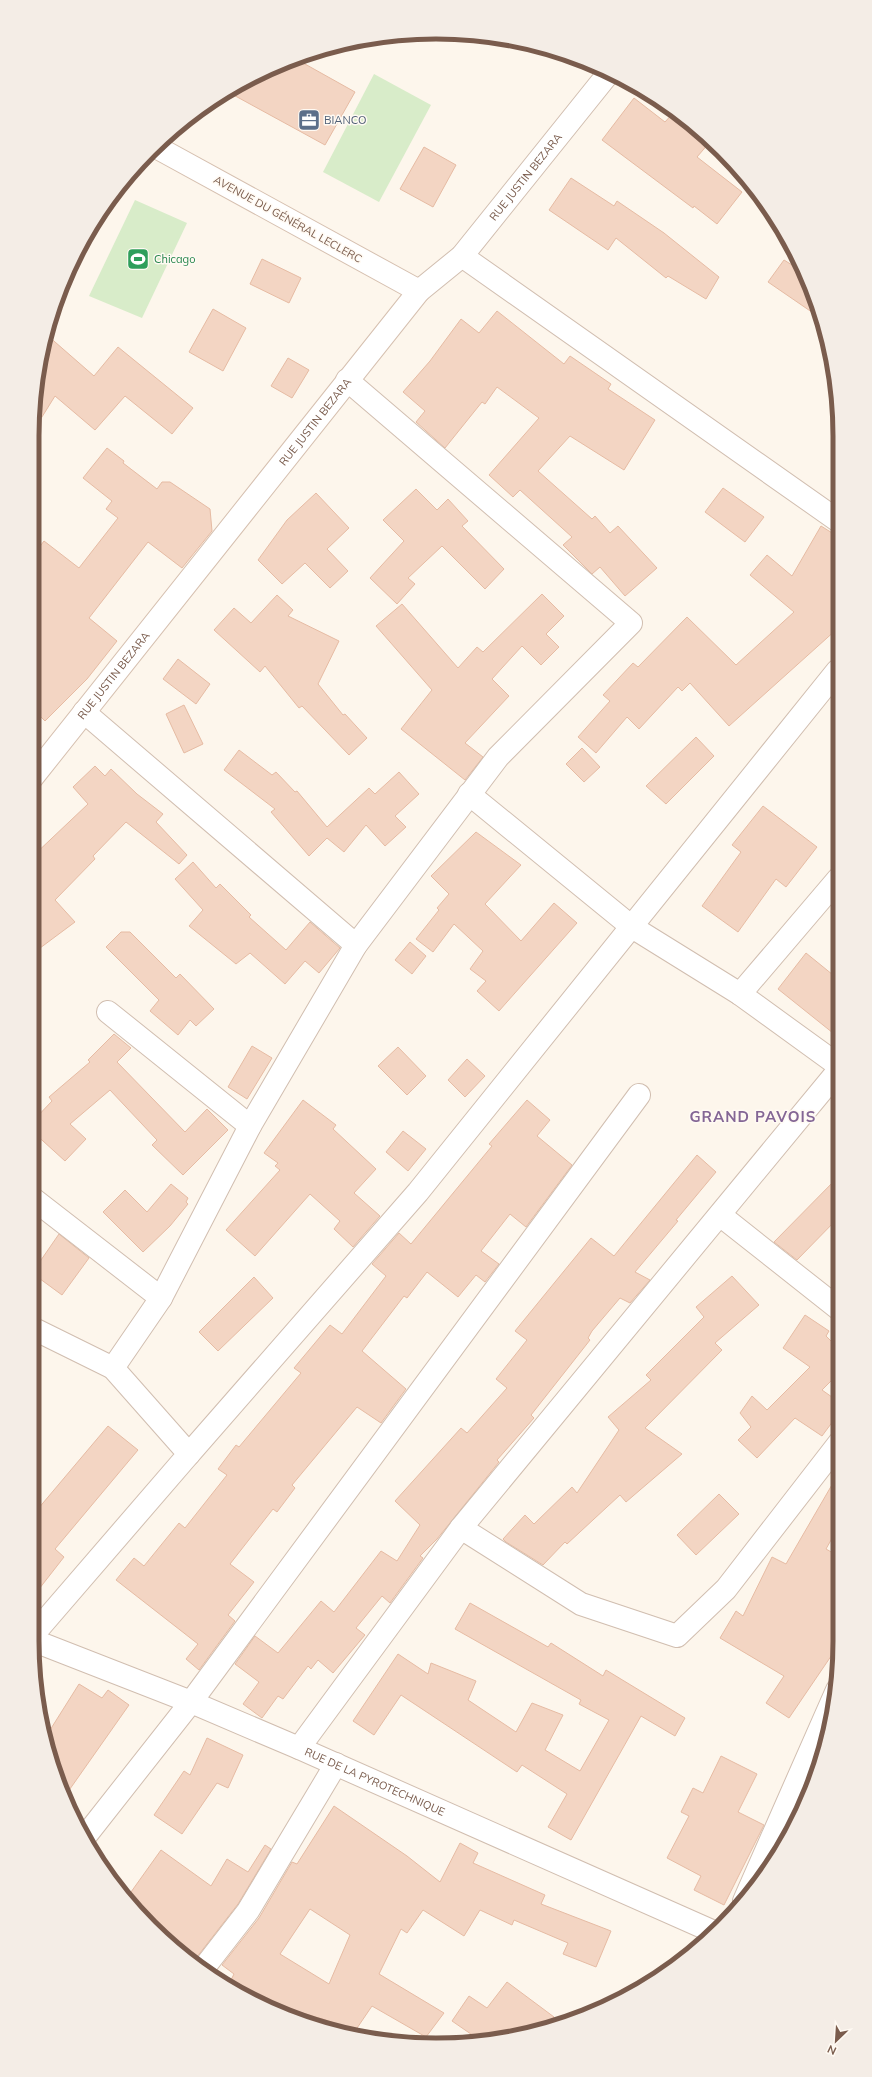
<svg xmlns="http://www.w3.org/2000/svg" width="872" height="2077" font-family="Mulish,sans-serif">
<rect width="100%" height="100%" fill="#fdf6ec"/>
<g fill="#d8ecc9">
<path d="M 374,74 L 431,105 L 379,202 L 323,172 Z"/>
<path d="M 135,200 L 187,223 L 142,318 L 89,296 Z"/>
</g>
<g fill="#f3d5c3" stroke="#e6bba3" fill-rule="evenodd">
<path d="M 296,59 L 355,92 L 325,145 L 228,92 L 257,74 Z"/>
<path d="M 634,98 L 665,122 L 674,112 L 709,143 L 697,157 L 742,192 L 717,224 L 694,206 L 693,208 L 602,140 Z"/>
<path d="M 424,147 L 456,165 L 433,207 L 400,189 Z"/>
<path d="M 571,178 L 614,206 L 617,201 L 664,233 L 719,277 L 706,299 L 668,276 L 666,278 L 616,238 L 608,250 L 549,210 Z"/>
<path d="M 262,259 L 301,278 L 289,303 L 250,284 Z"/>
<path d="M 784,260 L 805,273 L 819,317 L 768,282 Z"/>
<path d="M 213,309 L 246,328 L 223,371 L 189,352 Z"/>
<path d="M 497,311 L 564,364 L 570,356 L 611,384 L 608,389 L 655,420 L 624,470 L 570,436 L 538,471 L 592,519 L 595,516 L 610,533 L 618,526 L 657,568 L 625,596 L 600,567 L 592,574 L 563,545 L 572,537 L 520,490 L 513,497 L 489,475 L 539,418 L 497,387 L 485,404 L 482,402 L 445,448 L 416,422 L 425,411 L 403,392 L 430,361 L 461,319 L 479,333 Z"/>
<path d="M 47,335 L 94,376 L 118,347 L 193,408 L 172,434 L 125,396 L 95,430 L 55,396 L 32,433 L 35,383 Z"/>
<path d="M 288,358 L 309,370 L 292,398 L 271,386 Z"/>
<path d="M 107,448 L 124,461 L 123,463 L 157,489 L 162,482 L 170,482 L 210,509 L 212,531 L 182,568 L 148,542 L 89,618 L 117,641 L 87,679 L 45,721 L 32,708 L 32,557 L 44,541 L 79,568 L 118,518 L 106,509 L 112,501 L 83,478 Z"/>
<path d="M 723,488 L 764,517 L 745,542 L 705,512 Z"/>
<path d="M 416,489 L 437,510 L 448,499 L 468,521 L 462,526 L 504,569 L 485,589 L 442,546 L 408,578 L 415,584 L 397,604 L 370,578 L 404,541 L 383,520 Z"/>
<path d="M 316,493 L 349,528 L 327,549 L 348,571 L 330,588 L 305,563 L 282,584 L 258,560 L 287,520 Z"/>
<path d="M 821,526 L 837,536 L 837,629 L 729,726 L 690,683 L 682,691 L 678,687 L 639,729 L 627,717 L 596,753 L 578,737 L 610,701 L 603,695 L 633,663 L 638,667 L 687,617 L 736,665 L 794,612 L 750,575 L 767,555 L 792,576 Z"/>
<path d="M 542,594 L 564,616 L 546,634 L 559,647 L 541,665 L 522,646 L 492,679 L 509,696 L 465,743 L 483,757 L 465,780 L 401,729 L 432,690 L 376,626 L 402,604 L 458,668 L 477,647 L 483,652 Z"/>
<path d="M 277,595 L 293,610 L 288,616 L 339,641 L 318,684 L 343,715 L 345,714 L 367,738 L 349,755 L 302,706 L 299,708 L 265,666 L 260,672 L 214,630 L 234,608 L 251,623 Z"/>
<path d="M 178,659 L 210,684 L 196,704 L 163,679 Z"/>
<path d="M 184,705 L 203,744 L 184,753 L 166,714 Z"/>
<path d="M 696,737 L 714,756 L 666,804 L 646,786 Z"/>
<path d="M 582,748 L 600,767 L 584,782 L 566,764 Z"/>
<path d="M 239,750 L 272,775 L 276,772 L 295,792 L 297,791 L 327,827 L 369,788 L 375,794 L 399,772 L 419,794 L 395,816 L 406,827 L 385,846 L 366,825 L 344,852 L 327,838 L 309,856 L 271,812 L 275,809 L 224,770 Z"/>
<path d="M 95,766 L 105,776 L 111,769 L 137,794 L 163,814 L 156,822 L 187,855 L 179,864 L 126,822 L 93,856 L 95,859 L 55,900 L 75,922 L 32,954 L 32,857 L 88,804 L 73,787 Z"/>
<path d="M 763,806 L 817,847 L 786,887 L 776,879 L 738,932 L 702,906 L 741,852 L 732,845 Z"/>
<path d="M 476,832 L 521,865 L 485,904 L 521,941 L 554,903 L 577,923 L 499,1011 L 477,991 L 486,981 L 470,969 L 483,951 L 454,924 L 433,952 L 416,939 L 439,910 L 437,908 L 449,894 L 431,876 Z"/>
<path d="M 193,862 L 216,888 L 220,884 L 251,915 L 249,917 L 286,950 L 310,922 L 340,948 L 319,973 L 305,961 L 285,984 L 250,953 L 236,964 L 189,926 L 203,910 L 175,879 Z"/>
<path d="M 121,932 L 130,932 L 176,978 L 180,974 L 214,1009 L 196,1026 L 190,1020 L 178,1035 L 150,1011 L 159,1000 L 106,947 Z"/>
<path d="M 410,942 L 426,956 L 412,974 L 395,960 Z"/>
<path d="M 806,953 L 838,979 L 838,1037 L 778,989 Z"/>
<path d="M 114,1034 L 131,1048 L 117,1062 L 185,1132 L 207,1109 L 228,1130 L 183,1175 L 152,1145 L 157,1140 L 110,1090 L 70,1124 L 86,1139 L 65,1161 L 32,1131 L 32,1122 L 52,1101 L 49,1097 L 90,1062 L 88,1060 Z"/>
<path d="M 252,1046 L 272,1058 L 247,1099 L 228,1087 Z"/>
<path d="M 398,1047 L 426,1076 L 407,1095 L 378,1066 Z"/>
<path d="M 467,1059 L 485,1076 L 465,1097 L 448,1080 Z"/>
<path d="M 303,1100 L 336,1125 L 333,1129 L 376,1169 L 354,1193 L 380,1216 L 353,1247 L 334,1229 L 340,1221 L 310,1194 L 255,1256 L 226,1230 L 280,1170 L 275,1166 L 278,1163 L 264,1153 Z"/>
<path d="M 527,1100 L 550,1120 L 537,1136 L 572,1165 L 526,1227 L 510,1214 L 481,1251 L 499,1264 L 485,1282 L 476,1275 L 458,1297 L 427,1272 L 407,1298 L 404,1296 L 362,1351 L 406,1389 L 381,1423 L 357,1407 L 292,1485 L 295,1488 L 277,1512 L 273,1509 L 230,1564 L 254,1582 L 228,1615 L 235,1621 L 199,1670 L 186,1659 L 198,1644 L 116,1580 L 134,1558 L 144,1566 L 179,1523 L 185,1528 L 227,1475 L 218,1469 L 236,1445 L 239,1447 L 301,1373 L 294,1368 L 330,1325 L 342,1334 L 386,1276 L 372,1264 L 399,1233 L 411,1244 L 492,1146 L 489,1144 Z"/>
<path d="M 403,1131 L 426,1149 L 408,1171 L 386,1152 Z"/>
<path d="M 697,1155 L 716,1172 L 676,1220 L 678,1221 L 635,1272 L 650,1280 L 630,1303 L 620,1298 L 592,1331 L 588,1338 L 590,1340 L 531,1415 L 534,1418 L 497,1460 L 499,1462 L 437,1539 L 420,1556 L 423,1558 L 390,1603 L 382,1596 L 356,1628 L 365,1635 L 333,1673 L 318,1660 L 311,1669 L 308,1666 L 283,1699 L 278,1696 L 262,1718 L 243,1704 L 259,1682 L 235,1664 L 255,1636 L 278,1653 L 321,1601 L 334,1612 L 381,1551 L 397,1561 L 420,1525 L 395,1501 L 461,1428 L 467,1433 L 507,1388 L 496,1379 L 527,1340 L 515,1331 L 591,1238 L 614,1256 Z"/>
<path d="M 839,1176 L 839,1217 L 797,1260 L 774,1242 Z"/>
<path d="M 171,1184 L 188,1198 L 186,1202 L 188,1204 L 170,1226 L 143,1252 L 103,1212 L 125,1190 L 147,1212 Z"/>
<path d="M 59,1234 L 89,1258 L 62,1295 L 32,1273 Z"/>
<path d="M 732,1276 L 759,1305 L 715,1343 L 722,1350 L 645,1428 L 682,1454 L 626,1502 L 620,1495 L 567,1544 L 565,1542 L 543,1565 L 506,1542 L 503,1539 L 525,1515 L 534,1524 L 572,1487 L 577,1493 L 619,1430 L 608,1417 L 651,1380 L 646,1375 L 704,1317 L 696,1307 Z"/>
<path d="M 254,1277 L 273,1298 L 218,1351 L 199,1332 Z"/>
<path d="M 805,1315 L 829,1331 L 826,1336 L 839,1349 L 839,1373 L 822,1390 L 839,1402 L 839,1413 L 822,1436 L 795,1418 L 757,1458 L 738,1440 L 751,1427 L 740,1413 L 752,1396 L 767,1410 L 810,1367 L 783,1348 Z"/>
<path d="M 108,1426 L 138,1450 L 55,1549 L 64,1557 L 32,1598 L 32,1516 Z"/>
<path d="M 840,1471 L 840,1524 L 826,1549 L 840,1557 L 840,1643 L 789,1718 L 766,1703 L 784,1676 L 720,1638 L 736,1611 L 743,1616 L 772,1557 L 786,1564 Z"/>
<path d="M 719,1494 L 739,1514 L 696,1555 L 677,1535 Z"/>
<path d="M 470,1603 L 548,1647 L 551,1643 L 603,1676 L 606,1670 L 685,1718 L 675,1736 L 641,1716 L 571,1840 L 548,1827 L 567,1794 L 522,1765 L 517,1772 L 401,1695 L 374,1735 L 353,1721 L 398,1654 L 428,1674 L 431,1663 L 476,1681 L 468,1700 L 516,1732 L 532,1703 L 563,1715 L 545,1750 L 580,1771 L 609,1720 L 579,1704 L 581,1700 L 455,1629 Z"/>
<path d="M 79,1684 L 102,1698 L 108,1690 L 129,1705 L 65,1796 L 54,1771 L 45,1738 Z"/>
<path d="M 207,1738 L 243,1755 L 228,1788 L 217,1783 L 182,1834 L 154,1815 L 184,1771 L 190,1775 Z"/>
<path d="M 721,1756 L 757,1774 L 738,1812 L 764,1825 L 724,1905 L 694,1890 L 701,1876 L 667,1858 L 689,1816 L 681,1812 L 693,1788 L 703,1793 Z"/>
<path d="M 334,1806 L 407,1856 L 440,1882 L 460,1843 L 478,1853 L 473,1863 L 545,1895 L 541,1904 L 611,1931 L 596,1967 L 563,1954 L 568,1943 L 514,1920 L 512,1925 L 480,1910 L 464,1936 L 423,1910 L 407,1933 L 401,1929 L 379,1974 L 444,2013 L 426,2037 L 372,2006 L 353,2034 L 347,2033 L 332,2022 L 296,2011 L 292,2017 L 231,1980 L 234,1974 L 222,1965 L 259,1918 L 292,1862 L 297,1864 ZM 310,1909 L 350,1935 L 329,1984 L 280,1954 Z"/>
<path d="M 265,1845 L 271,1849 L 238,1904 L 193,1962 L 170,1945 L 126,1899 L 161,1850 L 211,1886 L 227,1859 L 248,1872 Z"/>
<path d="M 507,1982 L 554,2017 L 546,2028 L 515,2037 L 481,2041 L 452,2021 L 469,1996 L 487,2008 Z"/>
</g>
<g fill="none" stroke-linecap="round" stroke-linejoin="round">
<g stroke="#d1beb0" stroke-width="24">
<g id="minor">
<path d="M 462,256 L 837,520"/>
<path d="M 84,712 L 356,945"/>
<path d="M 469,794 L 632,927 L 740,994"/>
<path d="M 838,879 L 740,994 L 838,1065"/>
<path d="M 108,1012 L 250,1126"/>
<path d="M 32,1198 L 161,1298"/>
<path d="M 720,1215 L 839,1309"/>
<path d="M 32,1328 L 113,1368 L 189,1454 L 32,1636"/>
<path d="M 113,1368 L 161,1298 L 250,1126 L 356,945 L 498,757 L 631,623 L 347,380"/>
<path d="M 189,1454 L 418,1192 L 837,671"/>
<path d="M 461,1528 L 581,1604 L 677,1636 L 726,1589 L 839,1443"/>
<path id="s1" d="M 32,1640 L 191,1702 L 299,1748 L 714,1932"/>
<path d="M 299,1748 L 461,1528 L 838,1071"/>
<path d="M 84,1838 L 191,1702 L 639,1095"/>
<path d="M 744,1901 L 837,1690"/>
<path d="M 203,1969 L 248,1911 L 336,1764"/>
</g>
</g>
<g stroke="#d1beb0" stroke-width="24">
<g id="tertiary">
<path id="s2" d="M 419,291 L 462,256 L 608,74"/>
</g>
</g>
<g stroke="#d6c0b0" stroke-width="24">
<g id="secondary">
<path id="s3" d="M 32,778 L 419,291 L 156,147"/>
</g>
</g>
<use href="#minor" stroke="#fff" stroke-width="22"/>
<use href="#tertiary" stroke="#fff" stroke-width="22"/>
<use href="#secondary" stroke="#fff" stroke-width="22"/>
</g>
<defs>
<g id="office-square" transform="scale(1.15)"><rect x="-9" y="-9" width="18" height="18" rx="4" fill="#5c6f8a" stroke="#fffaf3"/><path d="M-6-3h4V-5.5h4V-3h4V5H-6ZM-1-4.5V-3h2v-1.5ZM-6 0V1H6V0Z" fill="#fff"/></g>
<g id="stadium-square" transform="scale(1.15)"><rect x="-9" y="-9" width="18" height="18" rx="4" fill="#2e9e5b" stroke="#fffaf3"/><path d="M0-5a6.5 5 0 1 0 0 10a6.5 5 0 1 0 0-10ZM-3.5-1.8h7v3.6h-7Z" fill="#fff"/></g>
</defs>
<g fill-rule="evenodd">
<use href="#office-square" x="309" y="120"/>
<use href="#stadium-square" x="138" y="259"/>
</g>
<g text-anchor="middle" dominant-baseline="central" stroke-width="3" stroke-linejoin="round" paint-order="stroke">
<g font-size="11" fill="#4e5e75" stroke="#fffaf3" text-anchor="start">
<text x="324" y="120">BIANCO</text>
</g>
<g font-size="11" fill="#7a5c4d" stroke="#fffaf3">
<text stroke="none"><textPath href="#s2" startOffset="157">RUE JUSTIN BEZARA</textPath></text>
<text transform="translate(288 219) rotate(29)">AVENUE DU GÉNÉRAL LECLERC</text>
<text stroke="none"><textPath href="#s3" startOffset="455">RUE JUSTIN BEZARA</textPath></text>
<text stroke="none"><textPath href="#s3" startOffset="131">RUE JUSTIN BEZARA</textPath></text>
<text stroke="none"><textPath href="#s1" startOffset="371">RUE DE LA PYROTECHNIQUE</textPath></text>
</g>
<g font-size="11" fill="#27864d" stroke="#fffaf3" text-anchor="start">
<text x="154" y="259">Chicago</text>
</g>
<g font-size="15" font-weight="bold" letter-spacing="1" fill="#846695" stroke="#fffaf3">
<text x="753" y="1116">GRAND PAVOIS</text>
</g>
</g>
<path d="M0 0H872V2077H0ZM436 39H436A397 397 0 0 1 833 436V1641A397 397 0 0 1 436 2038H436A397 397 0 0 1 39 1641V436A397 397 0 0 1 436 39Z" fill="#f4ede6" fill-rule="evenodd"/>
<path fill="none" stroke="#7a5c4d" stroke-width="5" d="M436 39H436A397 397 0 0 1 833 436V1641A397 397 0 0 1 436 2038H436A397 397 0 0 1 39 1641V436A397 397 0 0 1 436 39Z"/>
<g transform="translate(836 2041) rotate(205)" stroke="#fffaf3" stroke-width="3" paint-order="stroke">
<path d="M0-3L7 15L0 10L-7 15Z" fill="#7a5c4d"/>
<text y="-6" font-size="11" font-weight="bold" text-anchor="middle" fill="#7a5c4d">N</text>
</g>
</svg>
